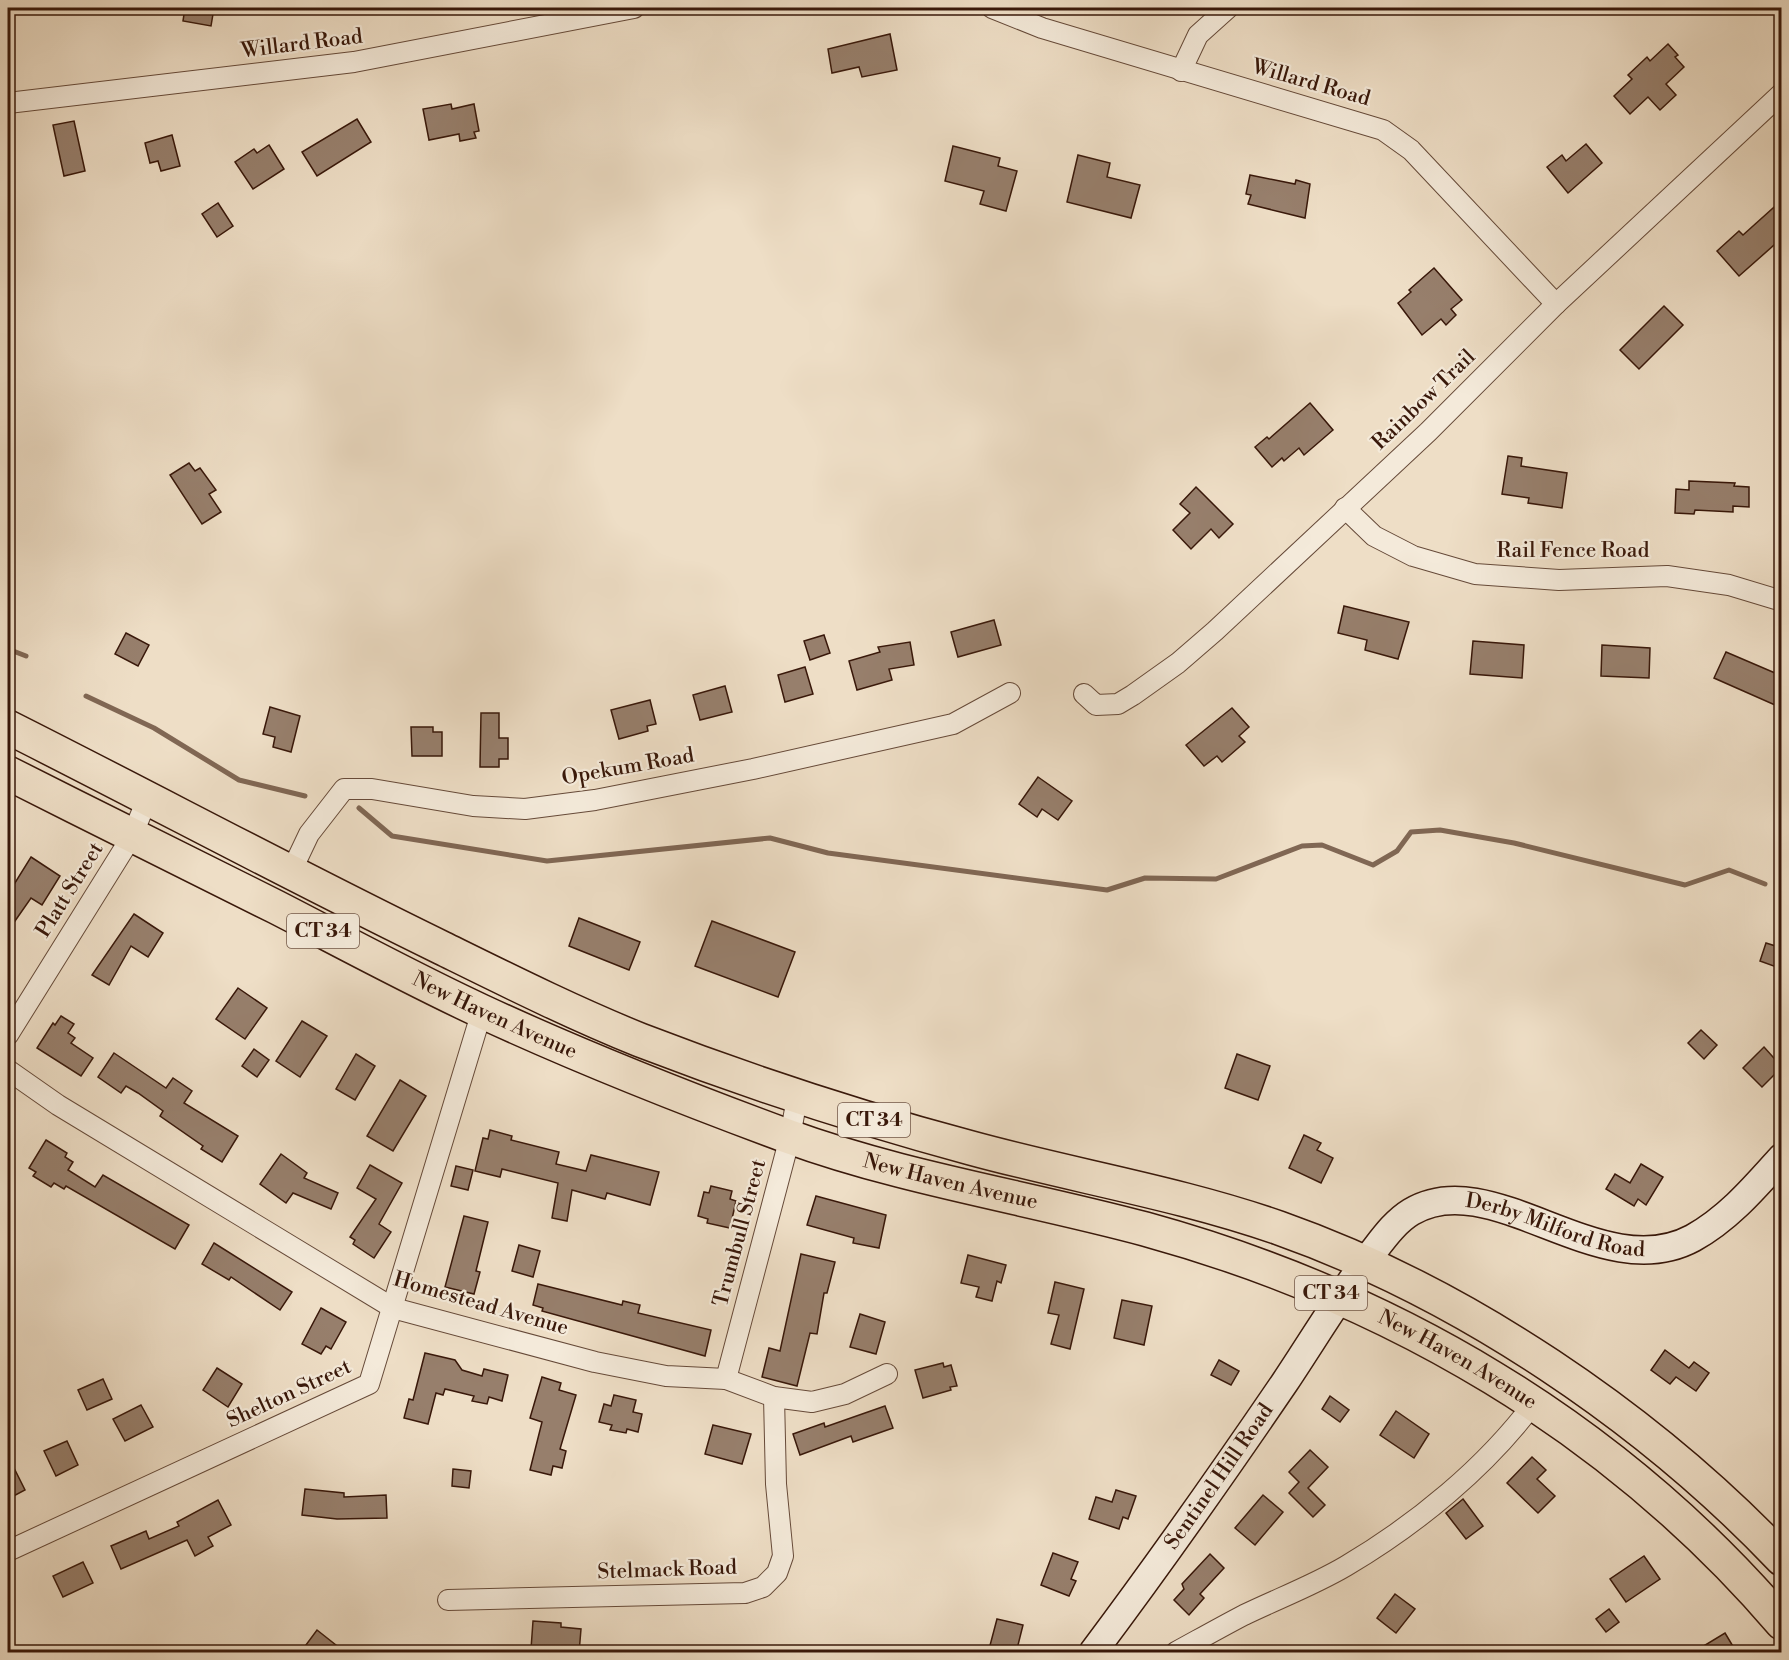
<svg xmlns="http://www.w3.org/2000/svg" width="1789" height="1660" font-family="'Libre Bodoni',serif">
<rect width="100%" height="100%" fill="#eedec6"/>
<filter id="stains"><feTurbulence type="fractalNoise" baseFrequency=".00333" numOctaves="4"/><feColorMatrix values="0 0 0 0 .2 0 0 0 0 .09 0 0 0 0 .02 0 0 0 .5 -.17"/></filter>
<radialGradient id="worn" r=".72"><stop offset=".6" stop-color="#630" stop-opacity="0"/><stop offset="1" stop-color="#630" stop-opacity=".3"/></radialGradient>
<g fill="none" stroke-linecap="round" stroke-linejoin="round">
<g stroke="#806754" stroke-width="5">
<path d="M 8,649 L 26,656"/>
<path d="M 86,696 L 154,728 L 239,780 L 305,796"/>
<path d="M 359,808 L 392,836 L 547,861 L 770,838 L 828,853 L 1107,890 L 1145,878 L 1216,879 L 1302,846 L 1322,845 L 1373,865 L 1397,851 L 1411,832 L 1440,830 L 1514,843 L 1685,885 L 1729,870 L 1765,884"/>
</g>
</g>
<g fill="#977f6c" stroke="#39180a" stroke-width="1.5">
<path d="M 185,8 L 214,8 L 211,26 L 183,21 Z"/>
<path d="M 890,34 L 897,70 L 862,77 L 859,67 L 832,73 L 828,49 Z"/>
<path d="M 1668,44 L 1678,55 L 1675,57 L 1684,67 L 1666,84 L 1676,95 L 1660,110 L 1648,97 L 1630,114 L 1614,96 L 1632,79 L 1628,75 L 1647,57 L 1650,61 Z"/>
<path d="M 451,104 L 452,109 L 474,104 L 479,131 L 474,132 L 476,138 L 460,141 L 459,134 L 429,140 L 423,109 Z"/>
<path d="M 357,119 L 371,142 L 317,176 L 302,152 Z"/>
<path d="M 74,121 L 85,171 L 64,176 L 53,125 Z"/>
<path d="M 172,135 L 180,166 L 161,171 L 158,161 L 150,163 L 145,143 Z"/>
<path d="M 1586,144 L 1602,163 L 1568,193 L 1547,167 L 1562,155 L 1566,161 Z"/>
<path d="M 269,145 L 284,169 L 253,189 L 235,162 L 254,149 L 257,153 Z"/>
<path d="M 953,146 L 1000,158 L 998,166 L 1017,171 L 1006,211 L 980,204 L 984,191 L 945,181 Z"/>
<path d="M 1078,155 L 1110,163 L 1107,177 L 1140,185 L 1131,218 L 1067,202 Z"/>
<path d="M 1250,175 L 1295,184 L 1296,180 L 1310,184 L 1305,218 L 1248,204 L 1251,195 L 1246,194 Z"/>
<path d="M 1782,200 L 1782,223 L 1775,229 L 1782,238 L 1739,276 L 1717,251 L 1739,231 L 1743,235 Z"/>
<path d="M 218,203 L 233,226 L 217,237 L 202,214 Z"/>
<path d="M 1434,268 L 1462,300 L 1451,309 L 1456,315 L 1446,325 L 1441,319 L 1422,335 L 1398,303 L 1411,292 L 1409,290 Z"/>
<path d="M 1664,306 L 1683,325 L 1639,369 L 1620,350 Z"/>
<path d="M 1310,403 L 1333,430 L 1304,455 L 1299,448 L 1284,461 L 1282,458 L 1272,467 L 1255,447 L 1267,437 L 1269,439 Z"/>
<path d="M 1508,456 L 1522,458 L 1521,466 L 1567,473 L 1562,508 L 1528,503 L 1529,498 L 1502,494 Z"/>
<path d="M 189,463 L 195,471 L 200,468 L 216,490 L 209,494 L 221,512 L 202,524 L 170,475 Z"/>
<path d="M 1689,481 L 1735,483 L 1734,486 L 1749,487 L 1749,507 L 1733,506 L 1733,512 L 1695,510 L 1694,514 L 1675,513 L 1676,489 L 1689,490 Z"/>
<path d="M 1196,487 L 1233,524 L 1219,538 L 1211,529 L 1191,549 L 1173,530 L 1190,513 L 1180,504 Z"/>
<path d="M 1344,606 L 1409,622 L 1398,659 L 1365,650 L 1367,640 L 1338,633 Z"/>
<path d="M 994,620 L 1001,645 L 958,657 L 951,632 Z"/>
<path d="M 126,633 L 149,645 L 138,666 L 115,654 Z"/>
<path d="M 824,635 L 830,653 L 810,660 L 804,641 Z"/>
<path d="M 1473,641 L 1524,645 L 1522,678 L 1470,674 Z"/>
<path d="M 910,642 L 914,665 L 889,669 L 892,680 L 857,690 L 849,661 L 880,652 L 878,647 Z"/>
<path d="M 1602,645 L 1650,648 L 1649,678 L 1601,676 Z"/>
<path d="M 1726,652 L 1782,676 L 1782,690 L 1775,705 L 1714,678 Z"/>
<path d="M 805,667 L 813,694 L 785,702 L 778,675 Z"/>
<path d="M 725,686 L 732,712 L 700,720 L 693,695 Z"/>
<path d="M 650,700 L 656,724 L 647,726 L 648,731 L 619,739 L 611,710 Z"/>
<path d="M 270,707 L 300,716 L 291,752 L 273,747 L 275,737 L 263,734 Z"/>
<path d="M 1232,708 L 1249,727 L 1239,736 L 1245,742 L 1222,762 L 1217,756 L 1204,766 L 1186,745 Z"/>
<path d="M 481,713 L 499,713 L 499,738 L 508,738 L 508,759 L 499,759 L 499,767 L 480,767 Z"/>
<path d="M 411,727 L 433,727 L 433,732 L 442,732 L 442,756 L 412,756 Z"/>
<path d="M 1038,777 L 1072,801 L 1058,820 L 1042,809 L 1037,817 L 1019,804 Z"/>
<path d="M 31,857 L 60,876 L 42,905 L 31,898 L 8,931 L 8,894 Z"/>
<path d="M 134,914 L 163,933 L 148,957 L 131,946 L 109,985 L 92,975 Z"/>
<path d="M 579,918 L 640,942 L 629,970 L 569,946 Z"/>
<path d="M 712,921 L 795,952 L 778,997 L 695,966 Z"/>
<path d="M 1766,943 L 1782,948 L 1782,969 L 1760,961 Z"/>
<path d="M 238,988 L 267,1008 L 245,1039 L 216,1019 Z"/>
<path d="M 61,1016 L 74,1024 L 68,1033 L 75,1038 L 71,1043 L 93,1058 L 81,1076 L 37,1048 L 53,1023 L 55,1025 Z"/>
<path d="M 302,1021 L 327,1036 L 300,1077 L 276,1061 Z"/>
<path d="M 1701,1030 L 1717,1045 L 1704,1059 L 1688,1043 Z"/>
<path d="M 1764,1047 L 1782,1067 L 1762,1087 L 1743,1068 Z"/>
<path d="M 254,1049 L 269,1060 L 257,1077 L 242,1066 Z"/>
<path d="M 114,1053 L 166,1088 L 173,1078 L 192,1091 L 184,1103 L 238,1136 L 222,1162 L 201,1149 L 203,1146 L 160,1116 L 163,1111 L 138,1093 L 126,1086 L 121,1093 L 98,1077 Z"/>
<path d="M 356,1054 L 375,1066 L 355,1100 L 336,1089 Z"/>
<path d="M 1237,1054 L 1270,1066 L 1258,1100 L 1225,1088 Z"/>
<path d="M 400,1080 L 426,1096 L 393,1151 L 367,1136 Z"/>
<path d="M 490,1130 L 512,1136 L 511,1140 L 559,1152 L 556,1164 L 586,1171 L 591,1155 L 659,1172 L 650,1205 L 607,1193 L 605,1199 L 572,1190 L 567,1221 L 552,1218 L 558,1183 L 502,1169 L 500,1177 L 475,1171 L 483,1138 L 488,1139 Z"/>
<path d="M 1304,1135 L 1321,1143 L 1317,1150 L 1333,1158 L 1321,1183 L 1289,1168 Z"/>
<path d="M 46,1140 L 67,1153 L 65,1157 L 73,1162 L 68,1170 L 95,1187 L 103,1175 L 189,1225 L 175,1249 L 66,1186 L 64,1189 L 54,1183 L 51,1187 L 33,1176 L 36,1172 L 29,1168 Z"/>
<path d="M 281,1154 L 307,1173 L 304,1178 L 338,1193 L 331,1209 L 293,1193 L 286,1203 L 260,1184 Z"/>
<path d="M 1641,1164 L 1663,1177 L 1646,1205 L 1638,1199 L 1634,1206 L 1606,1189 L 1615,1174 L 1630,1183 Z"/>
<path d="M 370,1165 L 402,1183 L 379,1224 L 391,1232 L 374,1258 L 353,1244 L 355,1240 L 350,1237 L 376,1199 L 357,1188 Z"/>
<path d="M 456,1166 L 473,1170 L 468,1190 L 451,1186 Z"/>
<path d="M 711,1186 L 732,1191 L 730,1199 L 736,1201 L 730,1228 L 707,1223 L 708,1219 L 698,1216 L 704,1192 L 709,1193 Z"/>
<path d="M 816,1196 L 886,1215 L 879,1248 L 853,1243 L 854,1238 L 807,1225 Z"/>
<path d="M 464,1216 L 488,1222 L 476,1271 L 480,1272 L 474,1294 L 445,1287 Z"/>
<path d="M 214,1243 L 292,1292 L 280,1310 L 231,1277 L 229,1280 L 202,1264 Z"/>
<path d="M 519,1245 L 540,1251 L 533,1277 L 512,1271 Z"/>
<path d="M 801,1254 L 835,1262 L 827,1293 L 824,1293 L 817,1334 L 810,1333 L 797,1386 L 762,1377 L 769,1348 L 780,1351 Z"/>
<path d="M 968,1255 L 1006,1265 L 1001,1283 L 997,1281 L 992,1301 L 976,1297 L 979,1287 L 961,1283 Z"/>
<path d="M 1055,1282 L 1084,1289 L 1070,1349 L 1051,1344 L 1059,1315 L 1048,1313 Z"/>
<path d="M 538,1284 L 622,1305 L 623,1301 L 640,1305 L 638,1313 L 711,1330 L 705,1356 L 542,1311 L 543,1308 L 533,1305 Z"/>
<path d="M 1122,1300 L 1152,1306 L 1144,1345 L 1114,1338 Z"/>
<path d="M 321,1308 L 346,1322 L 331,1349 L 326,1346 L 321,1354 L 302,1344 Z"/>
<path d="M 860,1314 L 885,1322 L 876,1354 L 850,1347 Z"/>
<path d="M 1665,1350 L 1689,1368 L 1694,1362 L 1709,1373 L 1696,1391 L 1676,1377 L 1670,1384 L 1651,1370 Z"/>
<path d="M 425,1353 L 455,1360 L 462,1370 L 482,1376 L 484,1369 L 508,1375 L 502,1401 L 489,1397 L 487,1404 L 472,1401 L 474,1396 L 445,1389 L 443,1395 L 436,1393 L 428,1424 L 404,1418 L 409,1399 L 413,1400 Z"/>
<path d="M 1219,1360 L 1239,1371 L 1231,1385 L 1211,1375 Z"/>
<path d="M 943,1363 L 944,1367 L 951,1365 L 957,1386 L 950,1387 L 951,1390 L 923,1398 L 915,1370 Z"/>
<path d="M 217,1368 L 242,1384 L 228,1407 L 203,1390 Z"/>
<path d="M 542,1377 L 561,1383 L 559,1390 L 576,1395 L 560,1449 L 566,1451 L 562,1468 L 553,1466 L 551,1475 L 530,1470 L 542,1422 L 530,1418 Z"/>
<path d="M 103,1379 L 112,1399 L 87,1410 L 78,1390 Z"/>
<path d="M 614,1395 L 636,1400 L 633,1412 L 642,1414 L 638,1432 L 627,1429 L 626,1433 L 610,1430 L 612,1425 L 599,1422 L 604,1404 L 611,1406 Z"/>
<path d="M 1330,1396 L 1349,1410 L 1340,1422 L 1322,1409 Z"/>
<path d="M 141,1405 L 153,1427 L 125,1441 L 113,1419 Z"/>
<path d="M 885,1406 L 893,1428 L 853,1442 L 851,1436 L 800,1455 L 793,1434 L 824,1423 L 825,1427 Z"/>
<path d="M 1396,1411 L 1429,1434 L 1414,1458 L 1380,1435 Z"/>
<path d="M 713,1425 L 751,1434 L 742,1464 L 705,1454 Z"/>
<path d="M 67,1441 L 78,1465 L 56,1476 L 44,1451 Z"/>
<path d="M 1310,1450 L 1328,1467 L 1308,1488 L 1325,1505 L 1313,1517 L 1289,1493 L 1299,1482 L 1289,1472 Z"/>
<path d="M 8,1456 L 25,1490 L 8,1499 Z"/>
<path d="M 1532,1457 L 1546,1470 L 1537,1479 L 1555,1496 L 1538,1513 L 1507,1483 Z"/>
<path d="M 453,1469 L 471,1471 L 469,1488 L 452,1486 Z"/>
<path d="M 305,1489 L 344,1493 L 344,1497 L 386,1495 L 387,1518 L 337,1519 L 302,1515 Z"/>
<path d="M 1116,1490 L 1136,1496 L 1128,1519 L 1123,1517 L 1119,1529 L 1089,1519 L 1096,1497 L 1112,1502 Z"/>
<path d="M 1263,1495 L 1283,1512 L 1255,1545 L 1235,1528 Z"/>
<path d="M 1463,1499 L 1483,1526 L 1466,1539 L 1446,1513 Z"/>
<path d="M 218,1500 L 231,1525 L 208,1537 L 213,1546 L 195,1556 L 187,1540 L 121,1569 L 111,1546 L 146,1531 L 149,1539 L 179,1526 L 177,1522 Z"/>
<path d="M 1053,1553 L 1078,1562 L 1071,1579 L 1076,1581 L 1069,1596 L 1041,1585 Z"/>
<path d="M 1210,1554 L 1224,1568 L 1200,1594 L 1204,1598 L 1189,1615 L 1174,1600 L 1184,1589 L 1182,1584 Z"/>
<path d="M 1644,1556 L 1660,1579 L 1626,1602 L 1610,1579 Z"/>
<path d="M 83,1562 L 93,1583 L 63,1597 L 53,1576 Z"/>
<path d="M 1395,1594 L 1415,1609 L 1396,1633 L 1377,1618 Z"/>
<path d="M 1609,1609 L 1619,1622 L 1606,1632 L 1596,1619 Z"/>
<path d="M 997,1619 L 1023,1625 L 1016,1653 L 988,1653 Z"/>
<path d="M 533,1621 L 561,1623 L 561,1627 L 581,1629 L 579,1653 L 531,1649 Z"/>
<path d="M 317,1630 L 346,1653 L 300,1653 Z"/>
<path d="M 1725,1633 L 1737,1653 L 1692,1653 Z"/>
</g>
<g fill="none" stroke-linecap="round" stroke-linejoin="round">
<g stroke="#664a39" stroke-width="22">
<g id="street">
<path d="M 992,8 L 1042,28 L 1383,130 L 1411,150 L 1556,304"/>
<path d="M 1181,71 L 1198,35 L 1228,8"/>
<path d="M 8,103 L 354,62 L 634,8"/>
<path d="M 1345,508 L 1374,536 L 1413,556 L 1475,574 L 1559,580 L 1667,576 L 1729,585 L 1782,601"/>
<path d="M 1084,694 L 1096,705 L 1118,704 L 1133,695 L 1178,663 L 1215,631 L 1428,432 L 1556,304 L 1782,93"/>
<path d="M 290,874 L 309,834 L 344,789 L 372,789 L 473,806 L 525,809 L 595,800 L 753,769 L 953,724 L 1010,693"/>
<path d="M 8,1035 L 132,836 L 148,797"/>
<path d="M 8,1070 L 58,1105 L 393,1308 L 595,1362 L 666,1376 L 726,1379 L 774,1397 L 812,1402 L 845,1394 L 887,1374"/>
<path d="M 726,1379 L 790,1137 L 797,1098"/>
<path d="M 8,1551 L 369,1384 L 482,1011"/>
<path d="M 448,1600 L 745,1593 L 763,1587 L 777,1573 L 783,1556 L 776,1484 L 774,1397"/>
<path d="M 1176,1652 C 1198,1640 1221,1627 1244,1615 C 1277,1599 1314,1585 1346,1566 C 1417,1524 1485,1468 1534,1403"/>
</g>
</g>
<g stroke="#39180a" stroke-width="30">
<g id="secondary">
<path id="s1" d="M 1093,1652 C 1159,1564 1223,1473 1285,1382 C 1313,1340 1338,1298 1368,1258 C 1381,1242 1393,1223 1411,1212 C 1492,1163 1601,1288 1693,1238 C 1729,1218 1755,1187 1782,1157"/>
</g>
</g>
<g stroke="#39180a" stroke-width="36">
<g id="highway">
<path d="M 8,727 C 153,800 296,877 442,948 C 507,980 573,1013 640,1040 C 749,1082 859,1118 971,1148 C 1073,1176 1179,1193 1279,1228 C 1463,1293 1648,1418 1782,1559"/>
<path id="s2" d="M 8,773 C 97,818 186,862 276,907 C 344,942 412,979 481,1011 C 580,1057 684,1098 787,1136 C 902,1178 1026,1197 1145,1229 C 1392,1297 1614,1427 1782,1623"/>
</g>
</g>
<use href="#street" stroke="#f4eada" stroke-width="20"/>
<use href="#secondary" stroke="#f4eada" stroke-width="27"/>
<use href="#highway" stroke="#eedec6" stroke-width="33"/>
</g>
<g text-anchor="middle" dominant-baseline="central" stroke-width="4.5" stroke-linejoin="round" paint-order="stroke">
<g fill="#f4eada" stroke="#715748" stroke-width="1.5">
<rect x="287" y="914" width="72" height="34" rx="4.5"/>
<rect x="838" y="1103" width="72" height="34" rx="4.5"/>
<rect x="1295" y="1276" width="72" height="34" rx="4.5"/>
</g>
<g font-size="20" font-weight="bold" fill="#39180a">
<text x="323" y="931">CT 34</text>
<text x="874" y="1120">CT 34</text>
<text x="1331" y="1293">CT 34</text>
</g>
<g font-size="21" fill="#39180a" stroke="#f4eada">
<text transform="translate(302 44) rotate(-7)">Willard Road</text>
<text transform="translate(1311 83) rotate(16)">Willard Road</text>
<text transform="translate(1424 400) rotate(-44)">Rainbow Trail</text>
<text x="1573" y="551">Rail Fence Road</text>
<text transform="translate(628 767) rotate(-10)">Opekum Road</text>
<text transform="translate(70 890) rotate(-58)">Platt Street</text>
<text stroke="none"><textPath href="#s2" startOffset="544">New Haven Avenue</textPath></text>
<text stroke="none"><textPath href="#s2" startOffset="1030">New Haven Avenue</textPath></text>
<text stroke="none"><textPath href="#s1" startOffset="694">Derby Milford Road</textPath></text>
<text transform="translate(740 1233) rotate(-75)">Trumbull Street</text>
<text transform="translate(481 1304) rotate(16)">Homestead Avenue</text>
<text stroke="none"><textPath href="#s2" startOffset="1570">New Haven Avenue</textPath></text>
<text transform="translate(289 1394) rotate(-25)">Shelton Street</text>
<text stroke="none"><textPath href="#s1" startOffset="216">Sentinel Hill Road</textPath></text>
<text transform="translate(667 1570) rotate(-2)">Stelmack Road</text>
</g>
</g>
<rect width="1789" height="1660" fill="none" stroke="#eedec6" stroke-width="30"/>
<rect x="9" y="9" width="1771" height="1642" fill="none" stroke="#39180a" stroke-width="3"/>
<rect x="15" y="15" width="1759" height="1630" fill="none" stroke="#39180a" stroke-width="1.5"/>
<rect width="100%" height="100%" filter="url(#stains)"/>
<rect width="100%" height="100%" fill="url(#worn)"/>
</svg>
